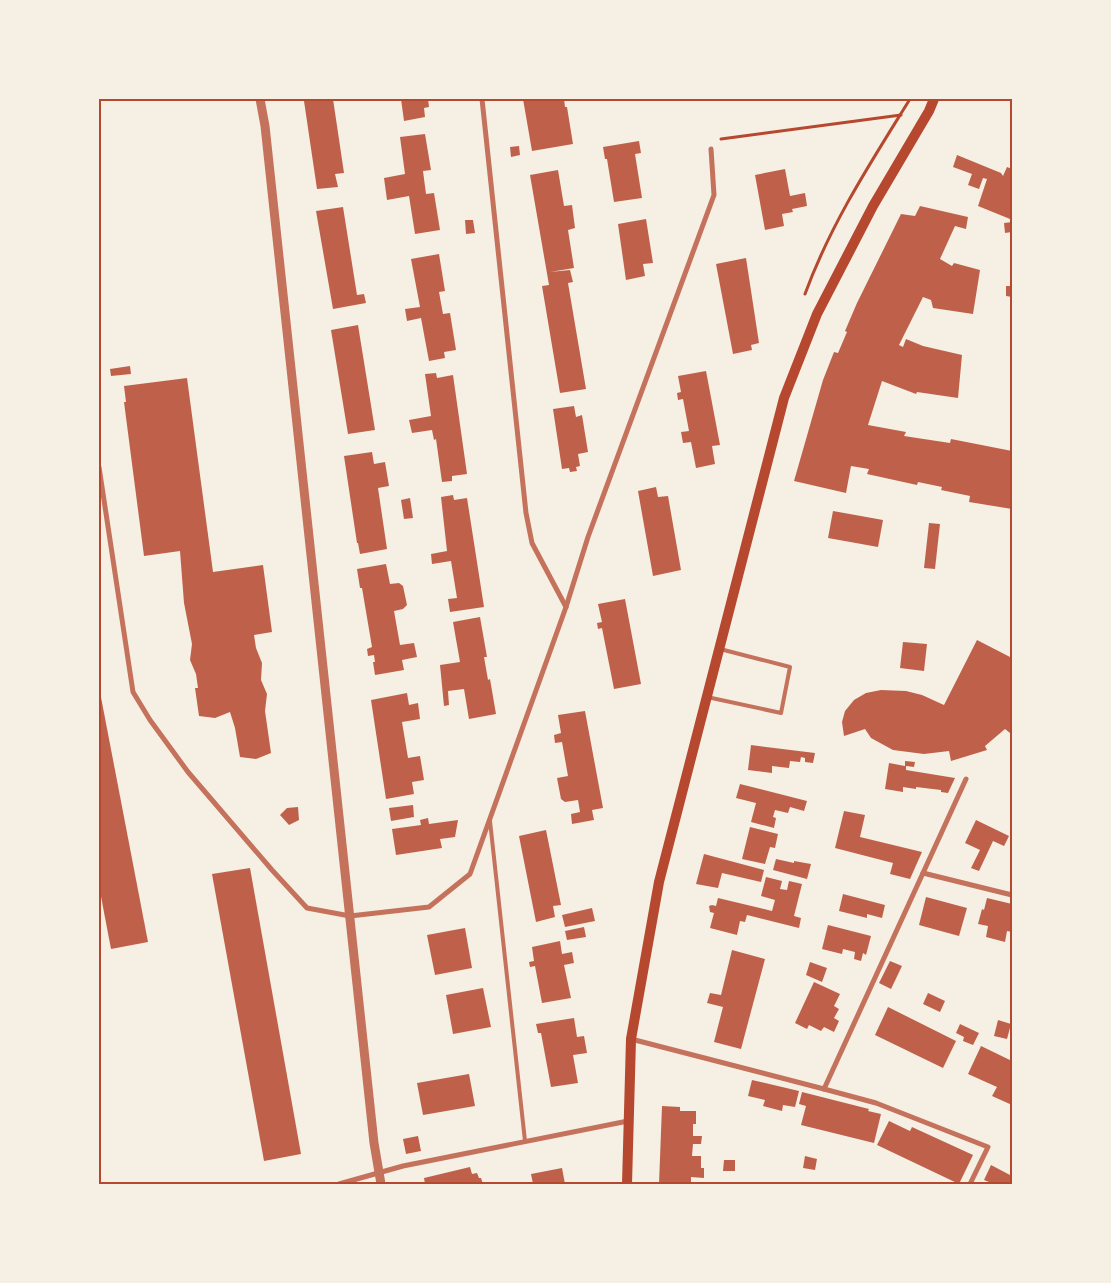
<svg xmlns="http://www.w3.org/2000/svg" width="1111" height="1283" font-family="'Roboto Condensed',sans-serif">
<rect width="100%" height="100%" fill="#f6efe4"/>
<g fill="#bf614a">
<path d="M 318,99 L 333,99 L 344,173 L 335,174 L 338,187 L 317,189 L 304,101 Z"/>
<path d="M 401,99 L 428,99 L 429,107 L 424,108 L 425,117 L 404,121 Z"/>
<path d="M 523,99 L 564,99 L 565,107 L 567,107 L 573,144 L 532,151 Z"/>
<path d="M 425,134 L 431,170 L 423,171 L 426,194 L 434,193 L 440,230 L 415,234 L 409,196 L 387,200 L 384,178 L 405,174 L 400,137 Z"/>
<path d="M 639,141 L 641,153 L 635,154 L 642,198 L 614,202 L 607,159 L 605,159 L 603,147 Z"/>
<path d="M 519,146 L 520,155 L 511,157 L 510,147 Z"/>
<path d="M 957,155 L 1001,173 L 1003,176 L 1007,167 L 1012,169 L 1012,211 L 1010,219 L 978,206 L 987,179 L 983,178 L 979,189 L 968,185 L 972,174 L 953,167 Z"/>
<path d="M 785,169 L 790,196 L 805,193 L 807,206 L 792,209 L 793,212 L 782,214 L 784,226 L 765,230 L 755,175 Z"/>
<path d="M 558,170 L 564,206 L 572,205 L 575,228 L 568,230 L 574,268 L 550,272 L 570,270 L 573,282 L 568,283 L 586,389 L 560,393 L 542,286 L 549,285 L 530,175 Z"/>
<path d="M 920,206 L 968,217 L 966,229 L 955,226 L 940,259 L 952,266 L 954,263 L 980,270 L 973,314 L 933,308 L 931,300 L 923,297 L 899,345 L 903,347 L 906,339 L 923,346 L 962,355 L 958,398 L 917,392 L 916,394 L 882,381 L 868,425 L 906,432 L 904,436 L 950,443 L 951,439 L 1012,451 L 1012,509 L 969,502 L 970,496 L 941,490 L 942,487 L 918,482 L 917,485 L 867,474 L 869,469 L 851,466 L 846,493 L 794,481 L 823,380 L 834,352 L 838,353 L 847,332 L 845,331 L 857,303 L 901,214 L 915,216 Z"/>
<path d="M 343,207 L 357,295 L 364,294 L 366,303 L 333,309 L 316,211 Z"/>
<path d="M 646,219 L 653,263 L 643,264 L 645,276 L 626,280 L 618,224 Z"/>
<path d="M 465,220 L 473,220 L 475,233 L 466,234 Z"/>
<path d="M 1012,222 L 1012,232 L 1005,233 L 1004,223 Z"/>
<path d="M 439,254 L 445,291 L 439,292 L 443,314 L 450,313 L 456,350 L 444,352 L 445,358 L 429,361 L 421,318 L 407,321 L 405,309 L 420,307 L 411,259 Z"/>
<path d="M 746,258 L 759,343 L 751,345 L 752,350 L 733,354 L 716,264 Z"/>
<path d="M 1006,286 L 1012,286 L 1012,297 L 1006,296 Z"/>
<path d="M 358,325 L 375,430 L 348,434 L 331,330 Z"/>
<path d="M 130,366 L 131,374 L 111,376 L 110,369 Z"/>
<path d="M 706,371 L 720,445 L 712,446 L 715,464 L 696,468 L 691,442 L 683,443 L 681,432 L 689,431 L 683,399 L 678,400 L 677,393 L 681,392 L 678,376 Z"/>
<path d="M 436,373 L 437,378 L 453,375 L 467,474 L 452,476 L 452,481 L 442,482 L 436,439 L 434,440 L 432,430 L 412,433 L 409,420 L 431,416 L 425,374 Z"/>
<path d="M 187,378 L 213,572 L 263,565 L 272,632 L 254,635 L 256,648 L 262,663 L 261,680 L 267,694 L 265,711 L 271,753 L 256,759 L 240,757 L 235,728 L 230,712 L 215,718 L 199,716 L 195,688 L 198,688 L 196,674 L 190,660 L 192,644 L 184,603 L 180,551 L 144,556 L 124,402 L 126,402 L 124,386 Z"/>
<path d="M 574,406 L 576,417 L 582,415 L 588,452 L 578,454 L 580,466 L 576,467 L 577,471 L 570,472 L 569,468 L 562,469 L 553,409 Z"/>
<path d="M 372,452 L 374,464 L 385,462 L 389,486 L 378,488 L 387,549 L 360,554 L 358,543 L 357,543 L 344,456 Z"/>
<path d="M 656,487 L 658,497 L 668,496 L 681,570 L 653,576 L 638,491 Z"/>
<path d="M 453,495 L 454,500 L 467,498 L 484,607 L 450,612 L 448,599 L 457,598 L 451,561 L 432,564 L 431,554 L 447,551 L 441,497 Z"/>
<path d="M 410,498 L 413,518 L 404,519 L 401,500 Z"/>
<path d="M 833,511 L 883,520 L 878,547 L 828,538 Z"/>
<path d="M 929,523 L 940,524 L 935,569 L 924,568 Z"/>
<path d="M 386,564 L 390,584 L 399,583 L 403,586 L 407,605 L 403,609 L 394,611 L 400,645 L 414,643 L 417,657 L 402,660 L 404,670 L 375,675 L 373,662 L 375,662 L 374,655 L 368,656 L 367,649 L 372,647 L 362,588 L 360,588 L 357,569 Z"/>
<path d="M 625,599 L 641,684 L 614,689 L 602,628 L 598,629 L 597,623 L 602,622 L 598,604 Z"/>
<path d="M 480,617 L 487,657 L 484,657 L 488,680 L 490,679 L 496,714 L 469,719 L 464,689 L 448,691 L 449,705 L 444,706 L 440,665 L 460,662 L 453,622 Z"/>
<path d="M 977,640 L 1012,658 L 1012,730 L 1010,733 L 1005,729 L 985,746 L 987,750 L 951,761 L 949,751 L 924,754 L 893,750 L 871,738 L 865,729 L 844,736 L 842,722 L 845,711 L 854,700 L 866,693 L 881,690 L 906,691 L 922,695 L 944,705 Z"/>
<path d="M 903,642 L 927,644 L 924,671 L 900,668 Z"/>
<path d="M 100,692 L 148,942 L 111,949 L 99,886 Z"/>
<path d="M 407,693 L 409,705 L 418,703 L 420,719 L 402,722 L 408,758 L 420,756 L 424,780 L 412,782 L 414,794 L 386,799 L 371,700 Z"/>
<path d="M 585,711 L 603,808 L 592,810 L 594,820 L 572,824 L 571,814 L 580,812 L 578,800 L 565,802 L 561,799 L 557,778 L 568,776 L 562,742 L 555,743 L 554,735 L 561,733 L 558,715 Z"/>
<path d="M 751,745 L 815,753 L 813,763 L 805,762 L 805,758 L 801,757 L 800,762 L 790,761 L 789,768 L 772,766 L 772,773 L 748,770 Z"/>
<path d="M 905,761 L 915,762 L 914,767 L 906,766 L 906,770 L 955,778 L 948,793 L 941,792 L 941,790 L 916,787 L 916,789 L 903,787 L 903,792 L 885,789 L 889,763 L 905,766 Z"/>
<path d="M 740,784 L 807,801 L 804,811 L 790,807 L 788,813 L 775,810 L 773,817 L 776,818 L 774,828 L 751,822 L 756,803 L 736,798 Z"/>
<path d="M 413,805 L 414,817 L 391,821 L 389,808 Z"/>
<path d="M 298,807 L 299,820 L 289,825 L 280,815 L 287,808 Z"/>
<path d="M 844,811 L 865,815 L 860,837 L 922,852 L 910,879 L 890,874 L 893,863 L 835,848 Z"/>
<path d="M 428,818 L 429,824 L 458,820 L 455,837 L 440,839 L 442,848 L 396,855 L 392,829 L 421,825 L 420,820 Z"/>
<path d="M 976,820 L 1009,836 L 1004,846 L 993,841 L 979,871 L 971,868 L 980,850 L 965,843 Z"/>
<path d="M 750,827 L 778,834 L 775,848 L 770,847 L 765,864 L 742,859 Z"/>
<path d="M 546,830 L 561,905 L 553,906 L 555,917 L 536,922 L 519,836 Z"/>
<path d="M 704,854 L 764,870 L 761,882 L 722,873 L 718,888 L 696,884 Z"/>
<path d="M 776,859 L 794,863 L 794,861 L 811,864 L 807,879 L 773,870 Z"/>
<path d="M 250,868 L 301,1154 L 264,1161 L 212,874 Z"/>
<path d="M 766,877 L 782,881 L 780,889 L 787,890 L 789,881 L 802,884 L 794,916 L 801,918 L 799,928 L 747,915 L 745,922 L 740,921 L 737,935 L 710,928 L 714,913 L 710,912 L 709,906 L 712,905 L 716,906 L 718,898 L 772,911 L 775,900 L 761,896 Z"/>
<path d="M 843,894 L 885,905 L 882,918 L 867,914 L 867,918 L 839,911 Z"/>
<path d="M 926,897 L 967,908 L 959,936 L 919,925 Z"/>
<path d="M 987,898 L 1012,904 L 1012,932 L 1007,931 L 1005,942 L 986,937 L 988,926 L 978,924 L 982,909 L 984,910 Z"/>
<path d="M 592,908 L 595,921 L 565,927 L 562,915 Z"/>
<path d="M 828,925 L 871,936 L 866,955 L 863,953 L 861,961 L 854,959 L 855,952 L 843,949 L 842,954 L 822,949 Z"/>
<path d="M 584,927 L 586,937 L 567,940 L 565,931 Z"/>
<path d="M 465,928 L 472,968 L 435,975 L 427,935 Z"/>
<path d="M 560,941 L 562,954 L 572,952 L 574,963 L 564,965 L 571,998 L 542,1003 L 535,966 L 530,967 L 529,962 L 534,961 L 532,947 Z"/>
<path d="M 732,950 L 765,959 L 741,1049 L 714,1042 L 723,1007 L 707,1003 L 710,993 L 721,995 Z"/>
<path d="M 890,961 L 902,966 L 891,989 L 879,983 Z"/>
<path d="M 810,962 L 827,968 L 822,982 L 806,975 Z"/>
<path d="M 814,982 L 840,994 L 834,1006 L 839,1009 L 834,1018 L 839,1021 L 834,1032 L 824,1027 L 821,1031 L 809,1025 L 807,1029 L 795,1023 Z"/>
<path d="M 483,988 L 491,1027 L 453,1034 L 446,995 Z"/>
<path d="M 928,993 L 945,1001 L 940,1012 L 923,1004 Z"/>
<path d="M 888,1007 L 956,1041 L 943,1068 L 875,1035 Z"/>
<path d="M 574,1018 L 577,1037 L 584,1036 L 587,1053 L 573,1055 L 578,1083 L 551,1087 L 541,1033 L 538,1033 L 536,1024 Z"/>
<path d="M 998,1020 L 1011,1024 L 1007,1039 L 994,1036 Z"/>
<path d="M 960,1024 L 979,1033 L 973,1045 L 963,1041 L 964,1037 L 956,1033 Z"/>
<path d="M 981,1046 L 1012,1061 L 1012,1105 L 992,1096 L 997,1087 L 968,1074 Z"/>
<path d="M 469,1074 L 475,1106 L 423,1115 L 417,1083 Z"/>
<path d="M 752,1080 L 799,1091 L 795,1107 L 783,1105 L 782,1111 L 763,1106 L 765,1100 L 748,1096 Z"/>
<path d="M 802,1092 L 869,1109 L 868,1111 L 881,1114 L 874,1143 L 801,1125 L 806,1106 L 799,1104 Z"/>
<path d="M 662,1106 L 680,1107 L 680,1111 L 696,1111 L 696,1124 L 693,1124 L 693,1136 L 702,1136 L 701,1144 L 693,1144 L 692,1156 L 701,1156 L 701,1168 L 704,1168 L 704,1178 L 691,1177 L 691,1184 L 659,1184 Z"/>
<path d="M 889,1121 L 910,1131 L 912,1127 L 973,1155 L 959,1184 L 877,1145 Z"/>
<path d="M 418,1136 L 421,1151 L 406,1154 L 403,1139 Z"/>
<path d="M 805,1156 L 817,1159 L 815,1170 L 803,1168 Z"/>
<path d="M 724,1160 L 735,1160 L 735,1171 L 723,1171 Z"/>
<path d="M 991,1165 L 1010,1175 L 1012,1171 L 1012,1184 L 994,1184 L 984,1180 Z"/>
<path d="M 470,1167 L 472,1174 L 477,1173 L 479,1178 L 481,1178 L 483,1184 L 425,1184 L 424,1178 Z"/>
<path d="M 562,1168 L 565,1184 L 533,1184 L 531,1174 Z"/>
</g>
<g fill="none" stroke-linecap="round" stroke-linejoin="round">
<g stroke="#b5482f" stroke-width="3">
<path d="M 721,139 L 901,115"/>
<path d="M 805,294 C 831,223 871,162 910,99"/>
</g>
<g stroke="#c5725c" stroke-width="4">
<path d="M 707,697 L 781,713 L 790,667 L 720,649"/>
<path d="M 490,821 L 525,1141"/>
</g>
<g stroke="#c5725c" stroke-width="5">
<path d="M 482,99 L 526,513 L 532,543 L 566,607"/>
<path d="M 99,467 L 133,692 L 150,720 L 188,772 L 272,870 L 307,908 L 350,916 L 429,907 L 470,874 L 566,607 L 588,537 L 714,195 L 711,149"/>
<path d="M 923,873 L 966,779"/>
<path d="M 631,1039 L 824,1089 L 923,873 L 1012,895"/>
<path d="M 824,1089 L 876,1103 L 988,1147 L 970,1184"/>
<path d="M 339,1184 L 403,1166 L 628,1121"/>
</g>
<path stroke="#c5725c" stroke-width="9" d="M 260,99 L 265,126 L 374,1143 L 381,1184"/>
<path stroke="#b5482f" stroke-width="10" d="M 627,1184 L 631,1039 L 659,882 L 784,398 L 817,314 L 873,206 L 929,111 L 934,99"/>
</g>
<rect width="1111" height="1283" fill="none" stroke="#f6efe4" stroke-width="200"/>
<rect x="100" y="100" width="911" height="1083" fill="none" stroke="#b5482f" stroke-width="2"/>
</svg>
